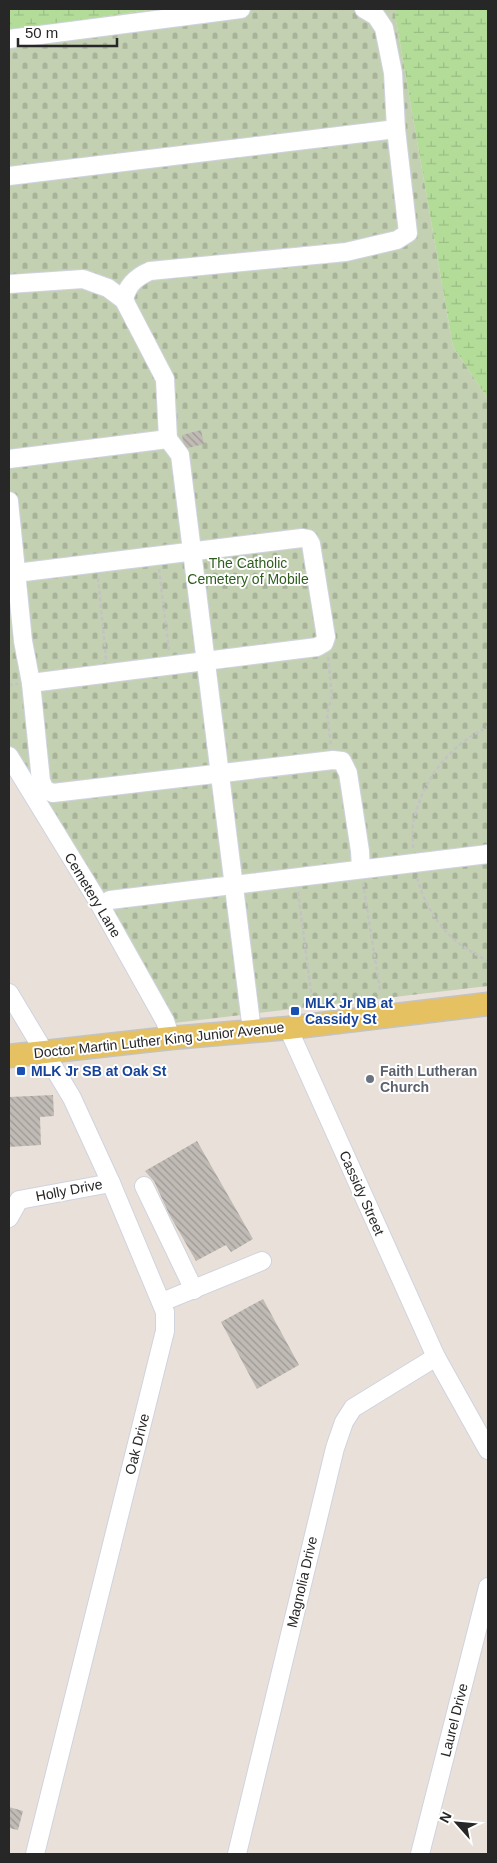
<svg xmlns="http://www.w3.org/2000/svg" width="497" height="1863" font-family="Arial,sans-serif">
<defs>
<pattern id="wetland-marsh" width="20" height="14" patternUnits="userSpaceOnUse" patternTransform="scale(1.25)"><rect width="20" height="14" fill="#b3dc99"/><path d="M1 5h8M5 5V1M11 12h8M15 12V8" fill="none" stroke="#9abd84"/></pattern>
<pattern id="cemetery-stones" width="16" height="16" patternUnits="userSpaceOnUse" patternTransform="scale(1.25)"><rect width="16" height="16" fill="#c3d1b2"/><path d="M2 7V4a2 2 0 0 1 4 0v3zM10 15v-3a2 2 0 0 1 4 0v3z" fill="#a8b399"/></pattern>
<pattern id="building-back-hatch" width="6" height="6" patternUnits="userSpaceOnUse" patternTransform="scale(1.25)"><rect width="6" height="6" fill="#c1bbb6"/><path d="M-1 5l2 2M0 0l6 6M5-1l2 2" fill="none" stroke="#9d9894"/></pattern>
</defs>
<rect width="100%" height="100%" fill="#e9e1d9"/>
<g fill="url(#wetland-marsh)">
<path d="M 9,9 L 154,9 L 9,31 Z"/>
<path d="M 394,9 L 488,9 L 488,399 L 453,347 Z"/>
</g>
<path fill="url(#cemetery-stones)" d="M 154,9 L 394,9 L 453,347 L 488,399 L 488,986 L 174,1023 L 100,893 L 9,744 L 9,31 Z"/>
<g fill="url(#building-back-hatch)">
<path d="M 201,430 L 204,444 L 188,448 L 183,442 L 182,435 Z"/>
<path d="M 53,1095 L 54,1116 L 40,1117 L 41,1145 L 9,1147 L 9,1097 Z"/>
<path d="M 197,1141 L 253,1239 L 231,1252 L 226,1245 L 196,1261 L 169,1214 L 154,1181 L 145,1171 Z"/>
<path d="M 263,1299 L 299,1365 L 257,1389 L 221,1322 Z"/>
<path d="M 9,1807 L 23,1811 L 18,1830 L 9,1828 Z"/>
</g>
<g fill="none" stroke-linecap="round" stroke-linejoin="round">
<g stroke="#cfd3df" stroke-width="20">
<g id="minor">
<path d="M 9,39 L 241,9"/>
<path d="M 9,176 L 396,129"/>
<path d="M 9,284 L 83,279 L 108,288 L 124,300 L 165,379 L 168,439"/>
<path d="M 124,300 C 127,285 136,277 150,271 L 346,252 L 397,240 L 408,233 L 396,129 L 393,73 L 384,28 L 376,16 L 364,9"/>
<path d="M 9,459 L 168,439 L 180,455 L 252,1031"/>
<path d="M 9,501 L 23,641 L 31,683 L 41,781 L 45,790 L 53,793 L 333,760 L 342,761 L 348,773 L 360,851 L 361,869"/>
<path d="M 16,573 L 302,538 L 308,539 L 311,544 L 326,637 L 324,643 L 317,647 L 31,683"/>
<path d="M 9,756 L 99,903 L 165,1021 L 171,1038"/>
<path d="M 110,900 L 488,854"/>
<path d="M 9,993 L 72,1098 L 111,1183 L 165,1312 L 165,1331 L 35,1854"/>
<path d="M 288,1028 L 436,1357 L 488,1450"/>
<path d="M 144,1186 L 194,1290"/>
<path d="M 9,1218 L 19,1200 L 111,1183"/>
<path d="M 162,1302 L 262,1261"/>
<path d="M 237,1854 L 335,1448 L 344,1422 L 353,1408 L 436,1357"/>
<path d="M 420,1854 L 488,1587"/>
</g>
</g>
<g stroke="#c3c3c3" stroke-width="25">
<path id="major" d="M 9,1056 L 171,1038 L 288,1028 L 488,1004"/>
</g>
<g stroke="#c3c3c3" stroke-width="2.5" stroke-dasharray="4 2.5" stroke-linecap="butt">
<path d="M 159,569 L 169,651"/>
<path d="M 98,578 L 106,659"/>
<path d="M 328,657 L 332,697 L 327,713 L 331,746"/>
<path d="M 9,685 L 18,684"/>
<path d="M 413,848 C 413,840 412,832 413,824 C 421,782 449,745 488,727"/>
<path d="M 417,878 C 424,903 439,929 461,945 C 470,951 479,956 488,961"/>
<path d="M 363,883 L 380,990"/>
<path d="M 298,892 L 312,999"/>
</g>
<use href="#minor" stroke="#fff" stroke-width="18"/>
<use href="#major" stroke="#e6c162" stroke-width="22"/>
</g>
<g fill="#1a4fb4" stroke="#fff" stroke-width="2">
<rect x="290" y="1006" width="10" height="10" rx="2.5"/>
<rect x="16" y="1066" width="10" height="10" rx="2.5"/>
</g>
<circle fill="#6b7280" stroke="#fff" stroke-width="2" cx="370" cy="1079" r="5"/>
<g text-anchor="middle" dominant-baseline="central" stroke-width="4" stroke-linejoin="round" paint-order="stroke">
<g font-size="14" fill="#2e5d1e" stroke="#fff">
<text x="248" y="563">The Catholic<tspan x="248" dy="16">Cemetery of Mobile</tspan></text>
</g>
<g font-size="14" fill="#272727" stroke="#fff">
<text transform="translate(93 895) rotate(59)">Cemetery Lane</text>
<text transform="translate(159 1040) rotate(-6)">Doctor Martin Luther King Junior Avenue</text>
<text transform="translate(69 1190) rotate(-11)">Holly Drive</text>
<text transform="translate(362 1193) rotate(66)">Cassidy Street</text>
<text transform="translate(137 1444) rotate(-76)">Oak Drive</text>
<text transform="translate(302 1582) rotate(-77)">Magnolia Drive</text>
<text transform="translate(454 1720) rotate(-76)">Laurel Drive</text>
</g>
<g font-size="14" font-weight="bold" fill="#164399" stroke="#fff" text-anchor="start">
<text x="305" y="1003">MLK Jr NB at<tspan x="305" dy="16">Cassidy St</tspan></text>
<text x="31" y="1071">MLK Jr SB at Oak St</text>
</g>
<g font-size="14" font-weight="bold" fill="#5b616d" stroke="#fff" text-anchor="start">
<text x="380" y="1071">Faith Lutheran<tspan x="380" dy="16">Church</tspan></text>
</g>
</g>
<rect width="497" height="1863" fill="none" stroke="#272727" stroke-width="20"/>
<g transform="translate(457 1823) rotate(297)" stroke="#ffffff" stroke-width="4" paint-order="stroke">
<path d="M0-4L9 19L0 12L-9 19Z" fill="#272727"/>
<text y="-8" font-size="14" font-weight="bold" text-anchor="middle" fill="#272727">N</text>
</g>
<path d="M18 38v8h99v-8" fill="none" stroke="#272727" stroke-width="2.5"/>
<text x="25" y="38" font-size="15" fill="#272727" stroke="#ffffff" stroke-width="4" paint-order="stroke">50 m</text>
</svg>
